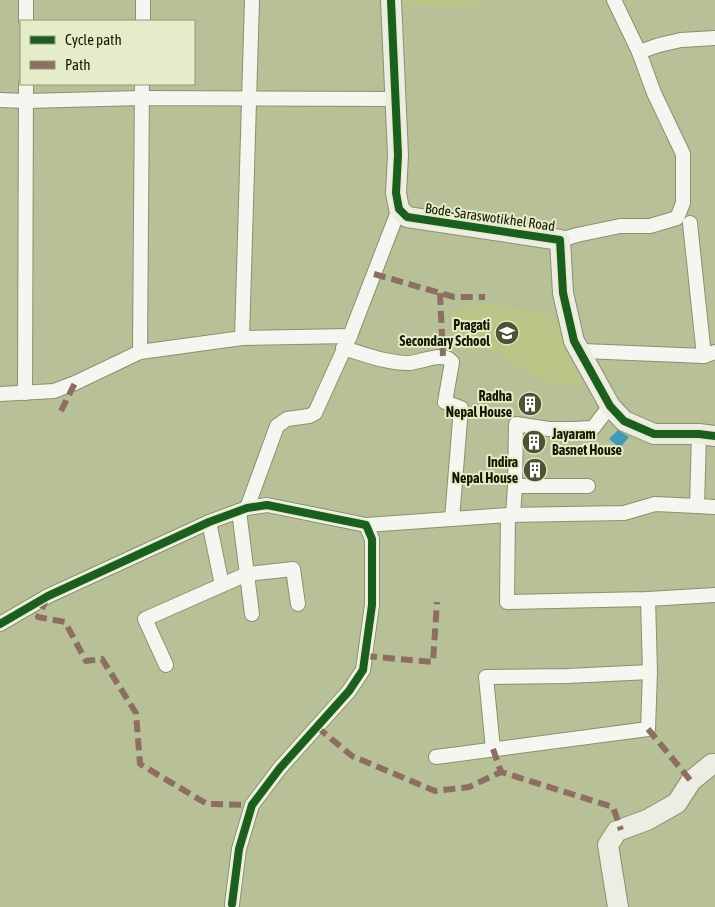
<svg xmlns="http://www.w3.org/2000/svg" width="715" height="907" font-family="'Asap Condensed',sans-serif">
<rect width="100%" height="100%" fill="#b8c098"/>
<g fill="#bac588">
<path d="M 397,0 L 477,0 L 478,7 L 397,5 Z"/>
<path d="M 483,302 L 556,316 L 570,360 L 583,386 L 549,383 L 514,366 L 501,352 L 483,350 L 455,349 L 450,314 Z"/>
</g>
<path fill="#419bb7" d="M 618,430 L 629,437 L 620,448 L 609,439 Z"/>
<g fill="none" stroke-linecap="round" stroke-linejoin="round">
<g stroke="#8a9070" stroke-width="16">
<g id="street">
<path d="M 26,21 L 26,0"/>
<path d="M 143,21 L 143,0"/>
<path d="M 639,52 L 659,45 L 681,40 L 715,38"/>
<path d="M 0,100 L 26,101 L 142,98 L 395,99"/>
<path d="M 690,223 L 704,356"/>
<path d="M 560,240 L 577,235 L 620,226 L 650,226 L 677,218 L 683,203 L 683,154 L 654,93 L 639,52 L 614,0"/>
<path d="M 242,338 L 252,0"/>
<path d="M 343,348 C 364,354 386,363 408,363 C 421,363 443,350 452,362 L 445,402 L 461,408 L 452,519"/>
<path d="M 583,351 L 704,356 L 715,352"/>
<path d="M 140,352 L 142,84"/>
<path d="M 25,393 L 26,84"/>
<path d="M 0,394 L 54,391 L 75,383 L 140,352 L 242,338 L 350,336"/>
<path d="M 588,486 L 515,486 L 516,424 L 549,429 L 572,429 L 593,428 L 610,406"/>
<path d="M 697,506 L 715,507"/>
<path d="M 247,508 L 277,426 L 287,419 L 309,416 L 315,413 L 350,336 L 399,209"/>
<path d="M 239,511 L 252,614"/>
<path d="M 508,515 L 507,602 L 648,599 L 715,595"/>
<path d="M 513,515 L 515,486"/>
<path d="M 209,522 L 222,585"/>
<path d="M 366,525 L 508,515 L 624,513 L 655,504 L 697,506 L 699,434"/>
<path d="M 0,624 L 48,596 L 209,522 L 247,508 L 267,505 L 366,525 L 372,539 L 372,605 L 363,670 L 349,691 L 280,768 L 252,805 L 239,849 L 232,904"/>
<path d="M 166,665 L 145,619 L 247,574 L 293,569 L 298,604"/>
<path d="M 493,749 L 486,677 L 567,676 L 650,672 L 648,599"/>
<path d="M 436,757 L 648,729 L 650,672"/>
</g>
</g>
<g stroke="#8a9070" stroke-width="22">
<g id="secondary">
<path d="M 391,0 L 398,155 L 396,193 L 399,209 L 407,217 L 560,240 L 563,293 L 574,341 L 610,406 L 624,421 L 654,434 L 699,434 L 715,436"/>
<path d="M 618,907 L 608,845 L 617,831 L 647,820 L 677,803 L 691,781 L 712,764 L 715,764"/>
</g>
</g>
<use href="#street" stroke="#f4f6f0" stroke-width="14"/>
<use href="#secondary" stroke="#eeede4" stroke-width="20"/>
<g stroke="#8d6e63" stroke-width="6" stroke-dasharray="12 6" stroke-linecap="butt">
<path d="M 374,274 L 454,297 L 485,297"/>
<path d="M 440,293 L 443,356"/>
<path d="M 61,411 L 75,383"/>
<path d="M 47,598 L 38,617 L 65,622 L 86,661 L 102,659 L 136,713 L 140,764 L 207,804 L 252,805"/>
<path d="M 365,656 L 433,662 L 437,602"/>
<path d="M 317,727 L 352,756 L 435,791 L 469,787 L 501,772"/>
<path d="M 648,729 L 691,781"/>
<path d="M 493,749 L 501,772 L 613,807 L 621,830"/>
</g>
<g stroke="#e5ecc9" stroke-width="11">
<g id="cycleway">
<path d="M 391,0 L 398,155 L 396,193 L 399,209 L 407,217 L 560,240 L 563,293 L 574,341 L 610,406 L 624,421 L 654,434 L 699,434 L 715,436"/>
<path d="M 0,624 L 48,596 L 209,522 L 247,508 L 267,505 L 366,525 L 372,539 L 372,605 L 363,670 L 349,691 L 280,768 L 252,805 L 239,849 L 232,904"/>
</g>
</g>
<use href="#cycleway" stroke="#1b5e20" stroke-width="8"/>
</g>
<defs>
<g id="school-disc" transform="scale(1.25)"><circle r="9.5" fill="#4e5335" stroke="#e5ecc9"/><path d="M0-5L7-2L0 1L-7-2ZM-4 1L0 2.5L4 1V4Q0 6-4 4Z" fill="#fff"/></g>
<g id="building-disc" transform="scale(1.25)"><circle r="9.5" fill="#4e5335" stroke="#e5ecc9"/><path d="M-4-6H4V6H1V3H-1V6H-4ZM-2.5-4.3h1.7v1.8h-1.7ZM.8-4.3h1.7v1.8H.8ZM-2.5-1h1.7V.8h-1.7ZM.8-1h1.7V.8H.8Z" fill="#fff"/></g>
</defs>
<g fill-rule="evenodd">
<use href="#school-disc" x="507" y="333"/>
<use href="#building-disc" x="530" y="404"/>
<use href="#building-disc" x="534" y="442"/>
<use href="#building-disc" x="535" y="470"/>
</g>
<g text-anchor="middle" dominant-baseline="central" stroke-width="4" stroke-linejoin="round" paint-order="stroke">
<g font-size="14" fill="#151900" stroke="#e5ecc9">
<text transform="translate(490 217) rotate(8)">Bode-Saraswotikhel Road</text>
</g>
<g font-size="14" font-weight="bold" fill="#151900" stroke="#e5ecc9" text-anchor="end">
<text x="490" y="325">Pragati<tspan x="490" dy="16">Secondary School</tspan></text>
<text x="512" y="396">Radha<tspan x="512" dy="16">Nepal House</tspan></text>
<text x="552" y="434" text-anchor="start">Jayaram<tspan x="552" dy="16">Basnet House</tspan></text>
<text x="518" y="462">Indira<tspan x="518" dy="16">Nepal House</tspan></text>
</g>
</g>
<rect x="20" y="20" width="175" height="65" fill="#e5ecc9" stroke="#929879"/>
<rect x="30" y="36" width="25" height="8" fill="#1b5e20" stroke="#929879"/>
<text x="65" y="45" font-size="15" fill="#151900">Cycle path</text>
<rect x="30" y="61" width="25" height="8" fill="#8d6e63" stroke="#929879"/>
<text x="65" y="70" font-size="15" fill="#151900">Path</text>
</svg>
